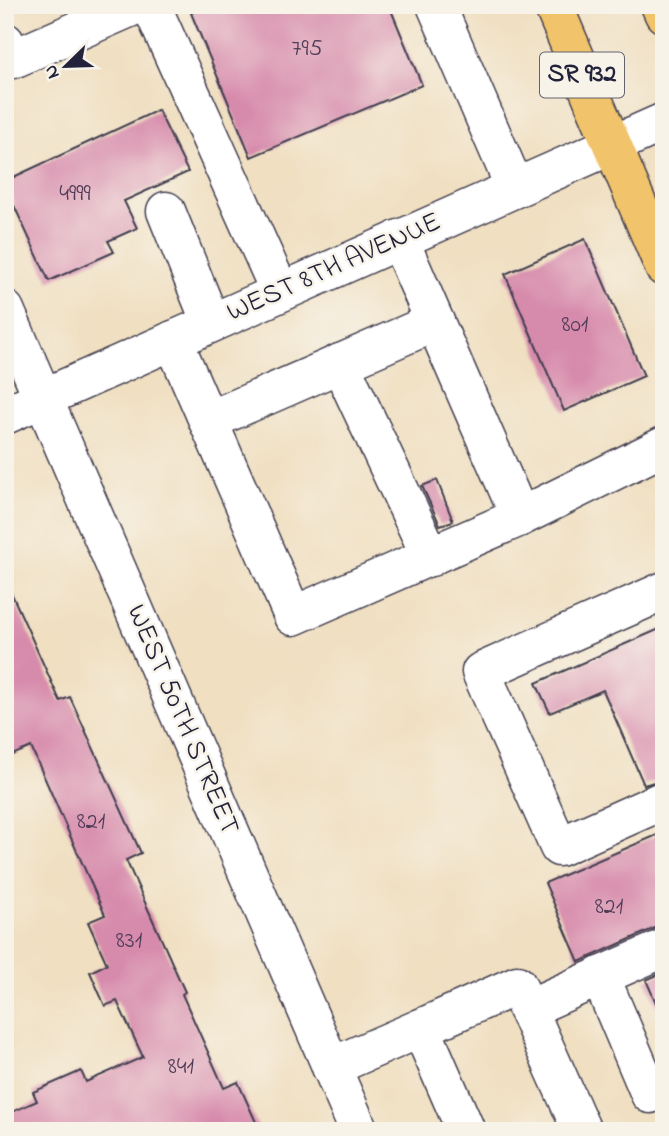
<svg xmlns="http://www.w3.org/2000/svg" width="669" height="1136" font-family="'Indie Flower',sans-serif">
<rect width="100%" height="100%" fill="#f7f3e8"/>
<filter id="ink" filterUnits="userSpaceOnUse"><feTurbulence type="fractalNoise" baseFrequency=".0143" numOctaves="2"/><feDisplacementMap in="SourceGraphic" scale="14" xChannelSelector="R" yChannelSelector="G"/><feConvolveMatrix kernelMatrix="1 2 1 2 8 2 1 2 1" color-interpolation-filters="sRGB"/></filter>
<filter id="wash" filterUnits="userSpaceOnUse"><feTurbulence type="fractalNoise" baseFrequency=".00686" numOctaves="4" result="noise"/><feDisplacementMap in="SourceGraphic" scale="28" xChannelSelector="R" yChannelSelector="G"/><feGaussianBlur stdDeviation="1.57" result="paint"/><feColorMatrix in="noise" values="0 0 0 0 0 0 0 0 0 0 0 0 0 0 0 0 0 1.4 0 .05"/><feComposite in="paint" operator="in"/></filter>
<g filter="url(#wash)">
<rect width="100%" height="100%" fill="#f0dfc1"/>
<g id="blocks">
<g fill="#d78bac">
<path d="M 209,5 L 389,5 L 422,85 L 251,157 L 191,13 Z"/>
<path d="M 158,110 L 188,172 L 124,201 L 137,228 L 108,241 L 114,252 L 49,281 L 5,186 L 5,181 Z"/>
<path d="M 585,239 L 644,376 L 564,411 L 505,274 Z"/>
<path d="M 437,480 L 453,521 L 440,525 L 422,486 Z"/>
<path d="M 5,579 L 60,701 L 70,697 L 141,853 L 126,860 L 185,992 L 182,994 L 224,1088 L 238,1082 L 260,1131 L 5,1131 L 5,1115 L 37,1101 L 33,1092 L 81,1071 L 86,1082 L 143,1057 L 117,1001 L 105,1006 L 90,972 L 107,964 L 88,922 L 105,915 L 31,747 L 5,758 Z"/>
<path d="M 664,627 L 664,779 L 644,785 L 603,690 L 550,713 L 536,683 Z"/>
<path d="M 664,832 L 664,927 L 655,928 L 579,962 L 545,883 Z"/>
<path d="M 664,972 L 664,1021 L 646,980 Z"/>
</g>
</g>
</g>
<g filter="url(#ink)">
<use href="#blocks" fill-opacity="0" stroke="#413e4f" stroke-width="2"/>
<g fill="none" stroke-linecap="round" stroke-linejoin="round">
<g stroke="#413e4f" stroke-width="41">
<g id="minor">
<path d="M 151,5 L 280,292"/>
<path d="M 436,5 L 515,188"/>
<path d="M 5,42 L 13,59 L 136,5"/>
<path d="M 166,211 L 211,323"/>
<path d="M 5,310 L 359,1131"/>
<path d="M 435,322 L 520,517"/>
<path d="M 173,340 L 293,616 L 520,517 L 664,446"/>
<path d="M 340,363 L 431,557"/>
<path d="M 5,415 L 664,122"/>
<path d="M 208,421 L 435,322 L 399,239"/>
<path d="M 664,591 L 481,672 L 559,847 L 664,800"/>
<path d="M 600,976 L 650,1094"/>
<path d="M 527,1009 L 664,948"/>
<path d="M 331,1067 L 421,1028"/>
<path d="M 466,1131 L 421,1028 L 517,985 L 582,1131"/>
</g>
</g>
<g stroke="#413e4f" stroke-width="41">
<g id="major">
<path d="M 553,5 L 664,267"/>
<path d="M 660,5 L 664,14"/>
</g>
</g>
<use href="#minor" stroke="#fff" stroke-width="38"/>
<use href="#major" stroke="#f1c36a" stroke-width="38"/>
</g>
</g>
<g text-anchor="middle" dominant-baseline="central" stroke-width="5" stroke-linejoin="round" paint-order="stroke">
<g font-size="24" fill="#4f3c57">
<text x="307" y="49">795</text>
<text x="75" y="194">4999</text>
<text x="575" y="325">801</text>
<text x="91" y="822">821</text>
<text x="609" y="907">821</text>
<text x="129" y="941">831</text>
<text x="181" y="1067">841</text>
</g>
<rect fill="#f7f3e8" stroke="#62616f" stroke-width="2" x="540" y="52.5" width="84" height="45" rx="5"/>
<g font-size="26" font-weight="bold" fill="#22223b">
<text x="582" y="75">SR 932</text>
</g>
<g font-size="28" fill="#22223b" stroke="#f7f3e8">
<text transform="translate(334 268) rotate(-24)">WEST 8TH AVENUE</text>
<text transform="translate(182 720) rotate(67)">WEST 50TH STREET</text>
</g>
</g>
<rect width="669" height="1136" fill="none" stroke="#f7f3e8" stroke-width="28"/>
<g transform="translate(66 66) rotate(247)" stroke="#f7f3e8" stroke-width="5" paint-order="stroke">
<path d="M0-5L12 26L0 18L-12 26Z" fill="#22223b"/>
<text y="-10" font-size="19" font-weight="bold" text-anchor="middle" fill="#22223b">N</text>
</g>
</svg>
